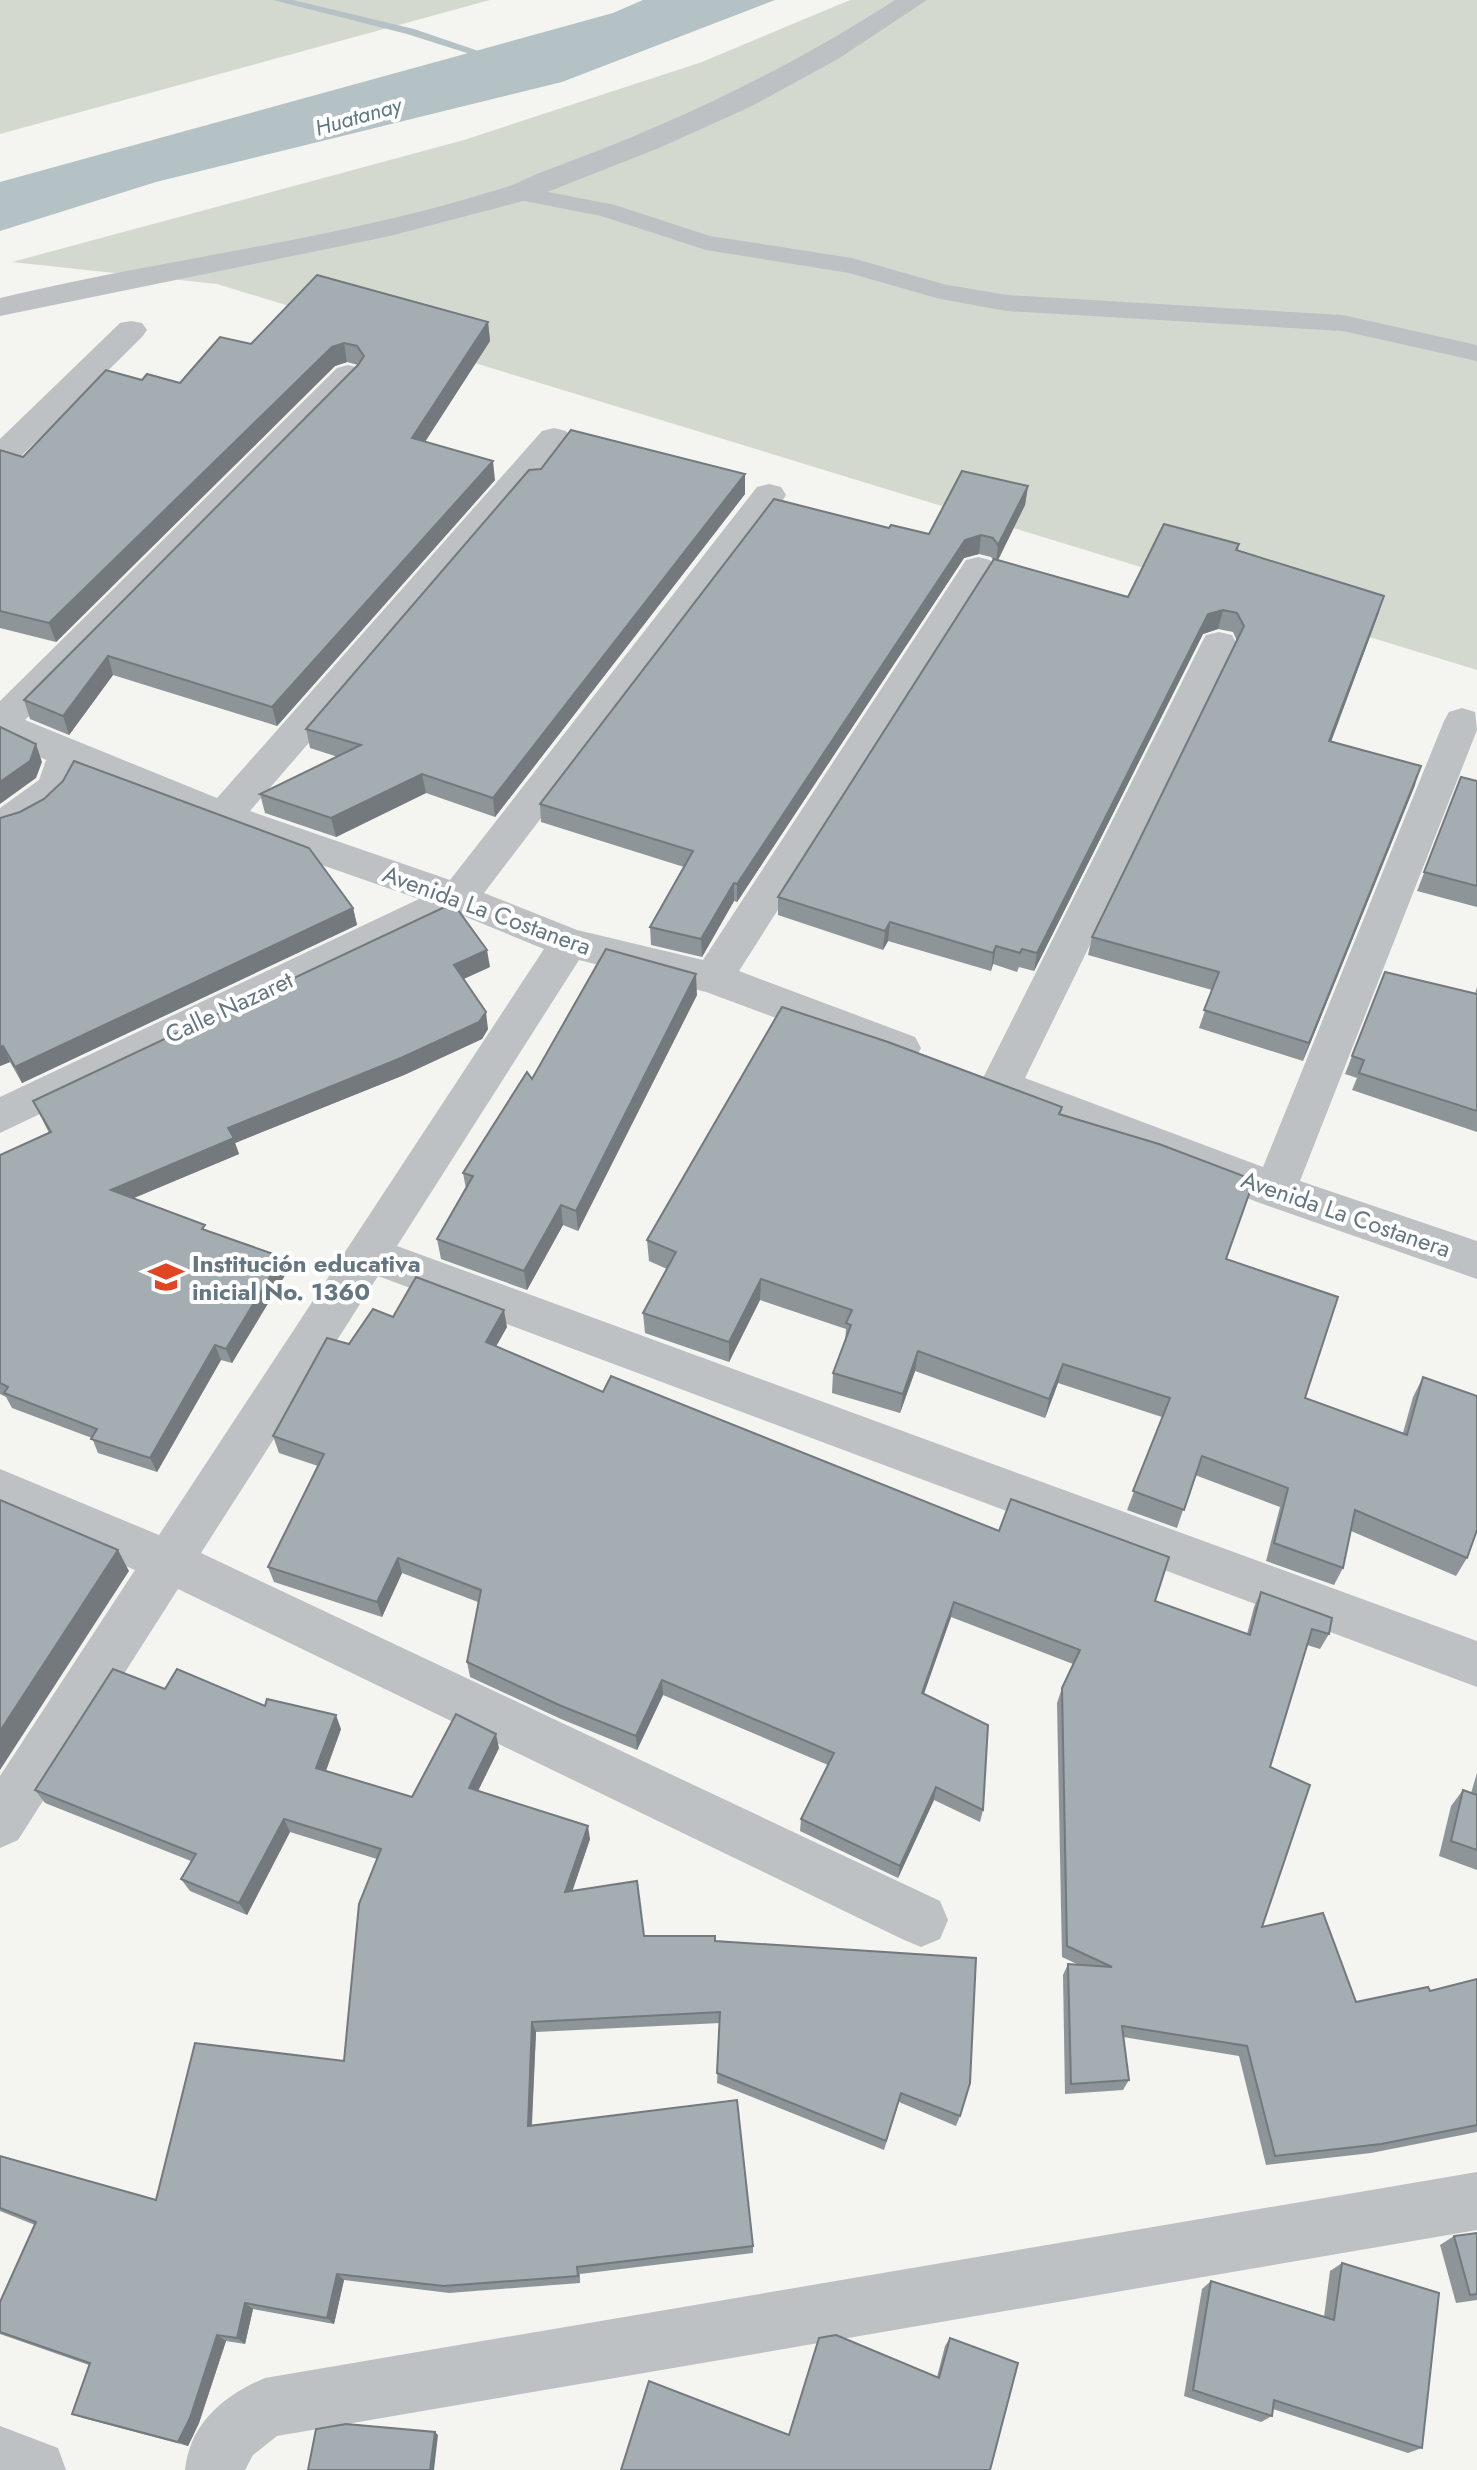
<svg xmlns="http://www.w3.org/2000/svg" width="1477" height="2470" font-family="Jost,sans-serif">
<rect width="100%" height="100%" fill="#f4f4f0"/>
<g fill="#d4d9d0">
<path d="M 0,0 L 490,0 L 0,134 Z"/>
<path d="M 850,0 L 1477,0 L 1477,670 L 217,284 L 12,262 L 464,140 L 702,62 Z"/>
</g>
<path fill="#b4c2c5" d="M 643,0 L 775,0 L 562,82 L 156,182 L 0,231 L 0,182 L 613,13 Z"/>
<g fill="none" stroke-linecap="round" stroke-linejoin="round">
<path fill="#b4c2c5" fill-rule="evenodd" d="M 273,0 L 293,0 L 414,29 L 499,58 L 489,60 L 407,34 Z"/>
<path fill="#bdc1c4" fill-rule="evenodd" d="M 518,186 L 615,205 L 710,236 L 852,258 L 943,284 L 1007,295 L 1343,315 L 1477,345 L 1477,361 L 1343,331 L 1007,311 L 940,299 L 849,273 L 706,250 L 601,216 L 509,198 L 506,193 Z"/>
<g fill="#bdc1c4" fill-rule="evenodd">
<path d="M 895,0 L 927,0 L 838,59 L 750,107 L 659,148 L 527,200 L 390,236 L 0,316 L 0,298 C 167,258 339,240 503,188 C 518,184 532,175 547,170 C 670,125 785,71 895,0 Z"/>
<path d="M 131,321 L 142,323 L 147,330 L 142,337 L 12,465 L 0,468 L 0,439 L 120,323 Z"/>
<path d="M 348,365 L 359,368 L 364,375 L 359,382 L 25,720 L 217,798 L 542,431 L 554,428 L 566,431 L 571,438 L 566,445 L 250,811 L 450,880 L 757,487 L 769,484 L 781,487 L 786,495 L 781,503 L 484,893 L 577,930 L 703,960 L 966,560 L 978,557 L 990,560 L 995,568 L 739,971 L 915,1037 L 921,1048 L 915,1059 L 900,1064 L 706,992 L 579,960 L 397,1246 L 1477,1641 L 1477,1687 L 378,1276 L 201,1553 L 940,1901 L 948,1920 L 940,1939 L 921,1947 L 902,1939 L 178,1589 L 18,1840 L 0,1848 L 0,1776 L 135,1570 L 0,1512 L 0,1469 L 159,1535 L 544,949 L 459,914 L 0,1133 L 0,1097 L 419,899 L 210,826 L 79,773 C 68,809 34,826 0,836 L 0,808 L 39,780 L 46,760 L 0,738 L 0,701 L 337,368 Z"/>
<path d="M 1219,632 L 1232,635 L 1237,644 L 1025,1078 L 1263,1167 L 1444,721 L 1449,712 L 1462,708 L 1475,712 L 1477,730 L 1300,1181 L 1477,1241 L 1477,1279 L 1260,1203 L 985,1098 L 979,1086 L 1201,644 L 1206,635 Z"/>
<path d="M 1477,2172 L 1477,2230 L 277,2436 L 253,2455 L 245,2470 L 185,2470 C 190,2423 224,2395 265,2378 Z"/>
<path d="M 0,2426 L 58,2448 L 66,2470 L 0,2470 Z"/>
</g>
</g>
<g fill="#8d9599">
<path d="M 488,322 L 490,341 L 425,442 L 495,480 L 277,726 L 113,675 L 69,735 L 30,719 L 24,700 L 358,365 L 347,362 L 335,366 L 56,642 L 0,628 L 0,450 L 23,457 L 142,380 L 180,383 L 251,344 Z"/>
<path d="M 1028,486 L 1025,505 L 998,560 L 1128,597 L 1239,544 L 1238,550 L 1384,596 L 1378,615 L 1331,742 L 1415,785 L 1303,1061 L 1199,1028 L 1212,990 L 1088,955 L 1092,937 L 1237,641 L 1233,632 L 1218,629 L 1203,634 L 1034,971 L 1019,967 L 1017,972 L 993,964 L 991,971 L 888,941 L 883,950 L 778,915 L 778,897 L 993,560 L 991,557 L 979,554 L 964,558 L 737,902 L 734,901 L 702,957 L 651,945 L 650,927 L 684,867 L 541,822 L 540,804 L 889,528 L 929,534 Z"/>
<path d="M 745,494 L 495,817 L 426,793 L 336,837 L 265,813 L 260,794 L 338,757 L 310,748 L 306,729 Z"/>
<path d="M 1461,777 L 1477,781 L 1477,907 L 1417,891 Z"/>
<path d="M 0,818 L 353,908 L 357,925 L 22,1083 L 10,1062 L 0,1066 Z"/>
<path d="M 490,967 L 463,979 L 488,1029 L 482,1039 L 404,1075 L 235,1143 L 239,1154 L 134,1198 L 207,1231 L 282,1257 L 287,1272 L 232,1363 L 221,1360 L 157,1472 L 98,1453 L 92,1438 L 12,1408 L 6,1397 L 0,1394 L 0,1155 L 49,1133 L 33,1101 Z"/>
<path d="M 1385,972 L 1475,994 L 1477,987 L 1477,1132 L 1352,1090 L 1357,1078 L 1345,1074 Z"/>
<path d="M 697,995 L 578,1231 L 563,1225 L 527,1290 L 441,1259 L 437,1239 L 466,1189 L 463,1173 L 532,1079 Z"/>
<path d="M 1062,1107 L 1060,1115 L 1226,1259 L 1305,1398 L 1403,1433 L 1413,1397 L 1423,1377 L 1467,1558 L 1456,1576 L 1351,1531 L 1343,1568 L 1334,1585 L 1266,1561 L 1280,1507 L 1195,1475 L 1177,1528 L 1127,1510 L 1162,1417 L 1058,1383 L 1045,1418 L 915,1371 L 900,1413 L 832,1393 L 833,1373 L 845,1342 L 846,1329 L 760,1300 L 729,1362 L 645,1333 L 643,1313 L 667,1269 L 649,1261 L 647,1240 Z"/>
<path d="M 393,1317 L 507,1327 L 496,1346 L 603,1392 L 1155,1601 L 1247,1634 L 1254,1607 L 1261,1592 L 1329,1634 L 1320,1649 L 1307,1645 L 1270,1767 L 1262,1927 L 1356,2002 L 1430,1991 L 1477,1979 L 1477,2132 L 1371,2153 L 1266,2165 L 1239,2056 L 1123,2037 L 1129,2080 L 1123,2090 L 1065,2094 L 1063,1975 L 1068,1964 L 1079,1965 L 1062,1957 L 1057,1703 L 1062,1688 L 1073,1664 L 951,1617 L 924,1694 L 983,1810 L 980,1822 L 934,1800 L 898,1878 L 800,1831 L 801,1819 L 828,1765 L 663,1695 L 637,1750 L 561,1719 L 470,1677 L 467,1662 L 478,1602 L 402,1573 L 382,1617 L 274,1582 L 268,1567 L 318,1466 L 279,1453 L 273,1436 L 349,1344 Z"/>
<path d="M 165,1689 L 265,1706 L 341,1729 L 326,1771 L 412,1797 L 499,1748 L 478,1791 L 590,1839 L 572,1891 L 644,1936 L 715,1941 L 960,2116 L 956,2126 L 899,2102 L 884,2150 L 717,2083 L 720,2023 L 536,2032 L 532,2126 L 753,2246 L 753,2253 L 580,2274 L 580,2283 L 449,2293 L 344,2280 L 334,2324 L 253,2309 L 245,2344 L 226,2341 L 199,2423 L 188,2446 L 83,2418 L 72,2414 L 89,2365 L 0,2334 L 0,2302 L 35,2225 L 0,2211 L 0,2156 L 156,2200 L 344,2061 L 377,1859 L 290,1832 L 247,1915 L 190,1891 L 181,1879 L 191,1861 L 45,1803 L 35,1790 Z"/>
<path d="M 1477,1773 L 1477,1870 L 1439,1856 L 1451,1806 L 1463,1790 L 1471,1793 Z"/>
<path d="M 1477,2233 L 1477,2300 L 1456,2303 L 1440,2245 L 1454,2236 Z"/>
<path d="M 1342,2263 L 1422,2448 L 1408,2453 L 1273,2409 L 1272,2416 L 1261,2422 L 1184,2396 L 1202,2289 L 1211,2281 L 1324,2317 L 1330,2271 Z"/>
<path d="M 950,2338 L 1018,2363 L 789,2435 L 937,2377 L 945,2346 Z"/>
</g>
<g fill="#73797d">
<path d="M 488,322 L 490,341 L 415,457 L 412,438 Z"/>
<path d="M 344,343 L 347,362 L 335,366 L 56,642 L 49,623 L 332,347 Z"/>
<path d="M 493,461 L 495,480 L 277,726 L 272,707 Z"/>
<path d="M 745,474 L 745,494 L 495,817 L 493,798 Z"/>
<path d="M 1028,486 L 1025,505 L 996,564 L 998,545 Z"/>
<path d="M 981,535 L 979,554 L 964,558 L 737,902 L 737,884 L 965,540 Z"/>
<path d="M 1384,596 L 1378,615 L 1324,760 L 1329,741 Z"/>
<path d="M 1223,610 L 1218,629 L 1203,634 L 1034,971 L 1037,953 L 1208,614 Z"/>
<path d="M 108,656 L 113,675 L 69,735 L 63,716 Z"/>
<path d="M 36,744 L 42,762 L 36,778 L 0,804 L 0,782 Z"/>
<path d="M 1421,766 L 1415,785 L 1303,1061 L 1309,1043 Z"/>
<path d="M 422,774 L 426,793 L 336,837 L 331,818 Z"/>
<path d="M 734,883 L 734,901 L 702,957 L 701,939 Z"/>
<path d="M 353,908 L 357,925 L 22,1083 L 15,1067 Z"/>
<path d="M 890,922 L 888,941 L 883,950 L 885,931 Z"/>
<path d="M 996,946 L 993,964 L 991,971 L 993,953 Z"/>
<path d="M 487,950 L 490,967 L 457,982 L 454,965 Z"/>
<path d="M 696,974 L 697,995 L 578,1231 L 576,1211 Z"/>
<path d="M 486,1012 L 488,1029 L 482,1039 L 404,1075 L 235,1143 L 239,1154 L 117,1205 L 111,1190 L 228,1128 Z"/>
<path d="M 3,1046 L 10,1062 L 0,1066 L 0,1047 Z"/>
<path d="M 561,1205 L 563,1225 L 527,1290 L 524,1271 Z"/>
<path d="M 282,1257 L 287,1272 L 232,1363 L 226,1349 Z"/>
<path d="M 761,1279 L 760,1300 L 729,1362 L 729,1342 Z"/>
<path d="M 504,1310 L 507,1327 L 489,1359 L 486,1342 Z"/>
<path d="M 215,1345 L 221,1360 L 157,1472 L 150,1458 Z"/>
<path d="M 918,1351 L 915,1371 L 900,1413 L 903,1394 Z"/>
<path d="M 1063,1364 L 1058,1383 L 1045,1418 L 1049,1399 Z"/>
<path d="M 118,1550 L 129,1571 L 0,1770 L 0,1731 Z"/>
<path d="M 398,1558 L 402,1573 L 382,1617 L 377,1602 Z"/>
<path d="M 954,1602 L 951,1617 L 919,1707 L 922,1693 Z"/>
<path d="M 662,1680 L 663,1695 L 637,1750 L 636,1736 Z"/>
<path d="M 336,1715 L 341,1729 L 322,1781 L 316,1768 Z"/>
<path d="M 496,1734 L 499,1748 L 473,1801 L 469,1788 Z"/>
<path d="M 936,1787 L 934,1800 L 898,1878 L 900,1866 Z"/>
<path d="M 284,1819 L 290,1832 L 247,1915 L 239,1903 Z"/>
<path d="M 588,1826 L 590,1839 L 568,1904 L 565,1892 Z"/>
<path d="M 532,2022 L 536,2032 L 531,2135 L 528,2126 Z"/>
<path d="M 337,2274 L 344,2280 L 334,2324 L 327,2318 Z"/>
<path d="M 245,2303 L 253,2309 L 245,2344 L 237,2338 Z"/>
<path d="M 217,2335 L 226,2341 L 199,2423 L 188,2446 L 178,2442 Z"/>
<path d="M 435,2432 L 438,2435 L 434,2470 L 430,2470 Z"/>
</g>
<g fill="#a4adb2" stroke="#73797d" stroke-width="2">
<path d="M 317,275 L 488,322 L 412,438 L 493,461 L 272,707 L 108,656 L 63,716 L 24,700 L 358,365 L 364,356 L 357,346 L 344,343 L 332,347 L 49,623 L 0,611 L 0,450 L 23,457 L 106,370 L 142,380 L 147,374 L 180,383 L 220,337 L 251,344 Z"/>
<path d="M 571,430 L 745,474 L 493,798 L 422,774 L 331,818 L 260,794 L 361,745 L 306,729 L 529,470 L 541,469 Z"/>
<path d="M 962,471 L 1028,486 L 998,545 L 993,538 L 981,535 L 965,540 L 737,884 L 734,883 L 701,939 L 650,927 L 693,851 L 540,804 L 774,499 L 889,528 L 891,525 L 929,534 Z"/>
<path d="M 1164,524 L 1239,544 L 1236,550 L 1384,596 L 1329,741 L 1421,766 L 1309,1043 L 1204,1010 L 1219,972 L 1092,937 L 1244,626 L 1237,613 L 1223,610 L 1208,614 L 1037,953 L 1022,949 L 1020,953 L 996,946 L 993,953 L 890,922 L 885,931 L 778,897 L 994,559 L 1128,597 Z"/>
<path d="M 0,727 L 36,744 L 30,761 L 0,782 Z"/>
<path d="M 74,761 L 309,848 L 353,908 L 15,1067 L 3,1046 L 0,1047 L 0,818 L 20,812 L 44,799 L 63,781 Z"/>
<path d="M 1461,777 L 1477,781 L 1477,886 L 1424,872 Z"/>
<path d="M 453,903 L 487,950 L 454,965 L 486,1012 L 479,1022 L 401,1058 L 228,1128 L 234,1138 L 111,1190 L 205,1225 L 202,1229 L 282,1257 L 226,1349 L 215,1345 L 150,1458 L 91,1439 L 97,1429 L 4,1393 L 8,1387 L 0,1383 L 0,1155 L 51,1132 L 33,1101 Z"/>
<path d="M 606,949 L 696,974 L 576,1211 L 561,1205 L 524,1271 L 437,1239 L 473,1176 L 463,1173 L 527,1072 L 532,1079 Z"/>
<path d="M 1385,972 L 1477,994 L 1477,1111 L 1359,1073 L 1364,1060 L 1352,1056 Z"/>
<path d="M 782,1007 L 888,1042 L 1062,1107 L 1059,1114 L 1159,1144 L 1254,1180 L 1226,1259 L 1338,1297 L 1305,1398 L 1407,1435 L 1423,1377 L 1477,1396 L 1477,1530 L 1467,1558 L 1355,1510 L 1343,1568 L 1274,1543 L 1288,1488 L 1202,1456 L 1184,1510 L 1133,1491 L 1170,1398 L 1063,1364 L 1049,1399 L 918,1351 L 903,1394 L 833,1373 L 851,1325 L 846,1323 L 852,1310 L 761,1279 L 729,1342 L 643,1313 L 676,1252 L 647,1240 Z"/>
<path d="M 416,1277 L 504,1310 L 486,1342 L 603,1392 L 611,1376 L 999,1531 L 1011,1499 L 1169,1557 L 1155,1601 L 1250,1635 L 1261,1592 L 1332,1618 L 1329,1634 L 1312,1629 L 1270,1767 L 1310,1785 L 1262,1927 L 1323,1913 L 1356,2002 L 1428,1987 L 1430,1991 L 1477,1979 L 1477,2125 L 1381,2144 L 1275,2156 L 1247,2046 L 1122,2026 L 1129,2080 L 1071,2084 L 1068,1964 L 1112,1967 L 1067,1946 L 1062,1688 L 1080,1650 L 954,1602 L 922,1693 L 988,1725 L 983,1810 L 936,1787 L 900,1866 L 801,1819 L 834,1753 L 662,1680 L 636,1736 L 559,1705 L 467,1662 L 481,1590 L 398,1558 L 377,1602 L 268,1567 L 324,1454 L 273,1436 L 327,1338 L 349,1344 L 373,1309 L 393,1317 Z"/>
<path d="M 0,1500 L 118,1550 L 0,1731 Z"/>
<path d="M 113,1669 L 165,1689 L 177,1669 L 265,1706 L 267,1699 L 336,1715 L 316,1768 L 412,1797 L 456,1714 L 496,1734 L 469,1788 L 588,1826 L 565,1892 L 637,1881 L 644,1936 L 715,1936 L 715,1941 L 976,1958 L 970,2083 L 960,2116 L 901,2093 L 886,2141 L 717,2073 L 720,2012 L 532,2022 L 528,2126 L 737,2100 L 753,2246 L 577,2267 L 578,2276 L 444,2286 L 337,2274 L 327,2318 L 245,2303 L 237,2338 L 217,2335 L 190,2418 L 178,2442 L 72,2414 L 90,2363 L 0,2332 L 0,2302 L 36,2222 L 0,2208 L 0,2156 L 156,2200 L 195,2043 L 344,2061 L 359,1904 L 381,1849 L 284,1819 L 239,1903 L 181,1879 L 196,1854 L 35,1790 Z"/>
<path d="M 1463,1790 L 1477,1795 L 1477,1850 L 1451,1841 Z"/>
<path d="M 1477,2233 L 1477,2294 L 1470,2295 L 1454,2236 Z"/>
<path d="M 1342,2263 L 1439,2293 L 1422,2448 L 1274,2400 L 1272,2416 L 1193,2390 L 1211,2281 L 1334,2320 Z"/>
<path d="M 836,2335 L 939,2378 L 950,2338 L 1018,2363 L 990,2470 L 621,2470 L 649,2381 L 789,2435 L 819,2338 Z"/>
<path d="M 346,2424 L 435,2432 L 430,2470 L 308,2470 L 316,2429 Z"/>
</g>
<defs>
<g id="school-bare" transform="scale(2.76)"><path d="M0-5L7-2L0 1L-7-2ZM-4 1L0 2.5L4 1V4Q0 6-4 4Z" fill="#e14524" stroke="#fff" stroke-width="2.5" paint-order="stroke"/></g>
</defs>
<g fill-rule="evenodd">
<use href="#school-bare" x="166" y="1277"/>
</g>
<g text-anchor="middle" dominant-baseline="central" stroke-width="8" stroke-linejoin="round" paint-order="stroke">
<g font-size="22" font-style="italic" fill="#5f787f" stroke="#fff">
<text transform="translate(358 116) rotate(-16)">Huatanay</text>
</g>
<g font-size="24" fill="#647681" stroke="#fff">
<text transform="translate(487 910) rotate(20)">Avenida La Costanera</text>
<text transform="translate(229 1007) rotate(-25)">Calle Nazaret</text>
<text transform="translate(1346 1214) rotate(19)">Avenida La Costanera</text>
</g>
<g font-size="24" font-weight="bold" fill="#647681" stroke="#fff" text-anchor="start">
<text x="192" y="1263">Institución educativa<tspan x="192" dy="28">inicial No. 1360</tspan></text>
</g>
</g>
</svg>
